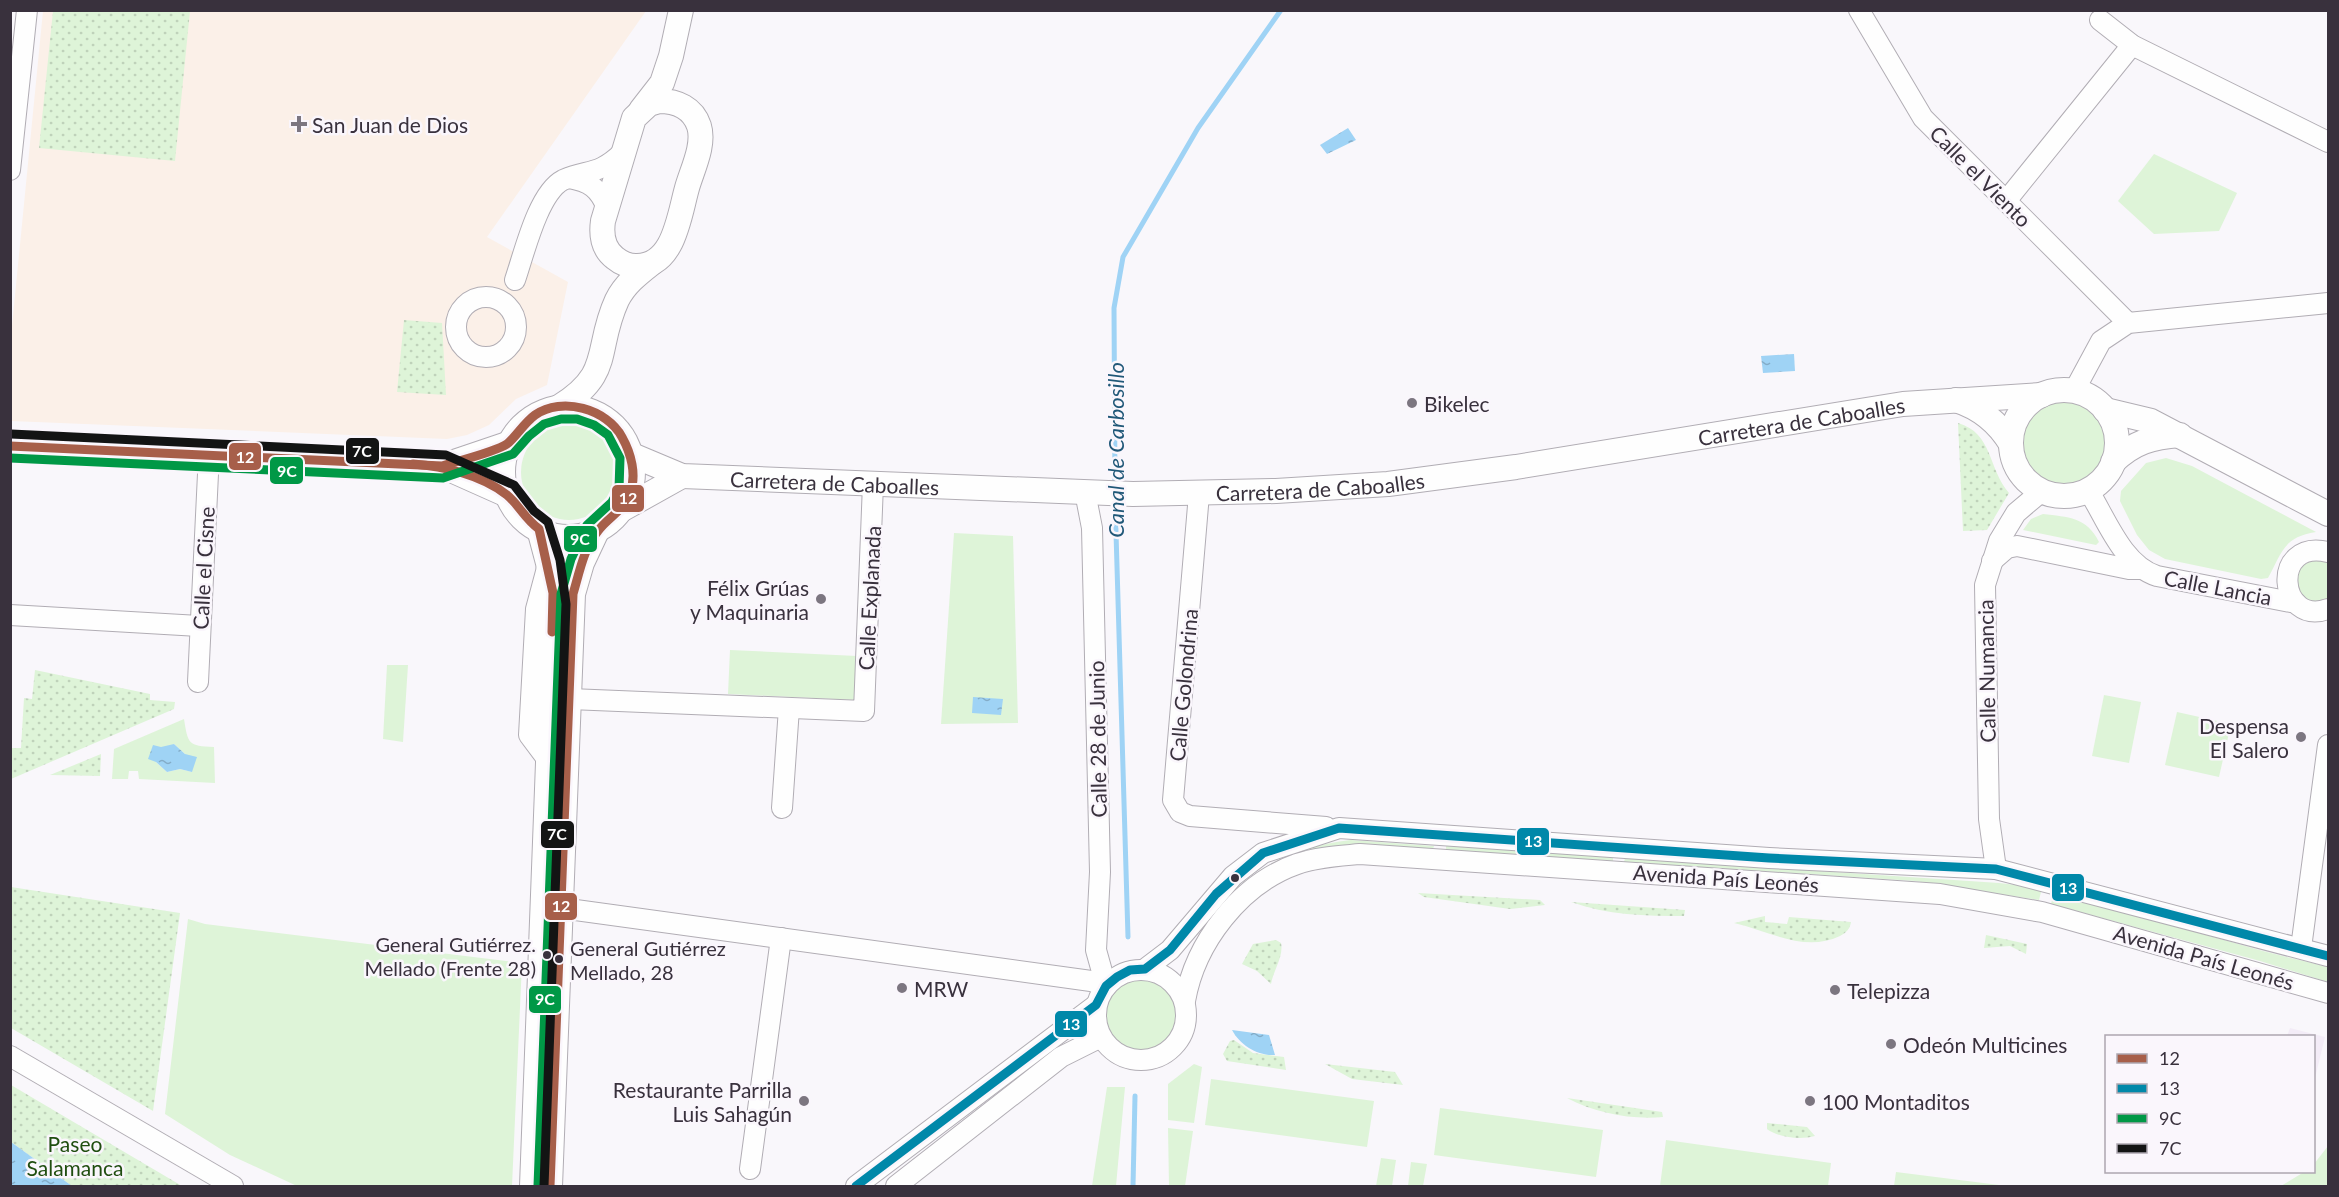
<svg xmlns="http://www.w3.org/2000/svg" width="2339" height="1197" font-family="Lato,sans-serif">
<defs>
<pattern id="park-dots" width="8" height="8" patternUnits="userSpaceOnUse" patternTransform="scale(1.5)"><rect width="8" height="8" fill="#def4d8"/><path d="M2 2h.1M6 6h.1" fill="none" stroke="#bfd2ba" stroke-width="1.8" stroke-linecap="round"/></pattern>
<pattern id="water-ripples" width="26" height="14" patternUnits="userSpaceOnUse" patternTransform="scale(1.5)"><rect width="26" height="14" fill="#9fd3f5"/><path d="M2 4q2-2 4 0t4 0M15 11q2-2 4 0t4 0" fill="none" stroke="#83acc8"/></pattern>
</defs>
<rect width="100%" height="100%" fill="#f9f7fb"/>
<path fill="#f3ecf7" d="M 2290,1028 L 2325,1037 L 2314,1082 L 2314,1036 L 2287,1036 Z"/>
<path fill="#fbf0e8" d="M 43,11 L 646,11 L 487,237 L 568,282 L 547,385 L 516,399 L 489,425 L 467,435 L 447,439 L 11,421 L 11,336 Z"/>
<g fill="#def4d8" fill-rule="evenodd">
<path d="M 2154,154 L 2237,193 L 2219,231 L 2154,234 L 2118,201 Z"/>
<circle cx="2064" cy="443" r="42"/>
<circle cx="569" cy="472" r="48"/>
<path d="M 2166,458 L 2192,466 L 2316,532 C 2283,537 2282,553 2268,578 L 2261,579 L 2165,559 L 2149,550 L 2137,535 L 2120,501 L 2121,491 L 2146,463 Z"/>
<path d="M 2043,514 C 2068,517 2087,517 2099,542 L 2096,545 L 2023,530 L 2031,519 Z"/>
<path d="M 954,533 L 1013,536 L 1018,723 L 941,724 Z"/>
<path d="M 2307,559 L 2328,560 L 2328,601 L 2308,601 L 2296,590 L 2295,573 Z"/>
<path d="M 730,650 L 857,656 L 855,700 L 728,694 Z"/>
<path d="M 387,665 L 408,665 L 403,742 L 383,739 Z"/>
<path d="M 2104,695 L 2141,702 L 2129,763 L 2092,756 Z"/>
<path d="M 2177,712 L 2231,724 L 2219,777 L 2165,765 Z"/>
<path d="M 184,719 C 188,744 188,746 214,747 L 215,783 L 139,779 L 138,771 L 129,771 L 128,779 L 112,779 L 114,749 ZM 174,744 L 185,754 L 192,772 L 180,769 L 167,772 L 156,762 Z"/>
<path d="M 1351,840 L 1434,846 L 1433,849 L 1350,844 L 1300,855 L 1203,931 L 1201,929 C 1240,874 1284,848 1351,840 Z"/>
<path d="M 1446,846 L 1613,857 L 1613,862 L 1446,850 Z"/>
<path d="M 1625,858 L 1999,883 L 2042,888 L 2039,900 L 1915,881 L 1624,862 Z"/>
<path d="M 2054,892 L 2263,951 L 2328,967 L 2328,982 L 2260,961 L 2051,904 Z"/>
<path d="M 188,919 L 205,924 L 522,963 L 512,1186 L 297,1186 L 230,1155 L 165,1114 Z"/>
<circle cx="1141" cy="1015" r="37"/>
<path d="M 1194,1064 L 1202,1067 L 1194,1123 L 1168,1120 L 1168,1084 Z"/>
<path d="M 1211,1079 L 1374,1101 L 1367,1147 L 1205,1125 Z"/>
<path d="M 1107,1087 L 1125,1087 L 1116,1186 L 1092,1186 Z"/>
<path d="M 1440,1108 L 1603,1130 L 1596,1177 L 1434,1155 Z"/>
<path d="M 1168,1128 L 1193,1131 L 1185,1186 L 1169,1186 Z"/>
<path d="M 1666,1140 L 1831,1163 L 1828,1186 L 1660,1186 Z"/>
<path d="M 2328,1146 L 2328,1186 L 2281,1186 L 2304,1172 L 2314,1172 L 2314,1164 Z"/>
<path d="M 1381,1158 L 1396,1160 L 1392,1186 L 1376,1186 Z"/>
<path d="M 1411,1162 L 1427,1164 L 1423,1186 L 1408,1186 Z"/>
<path d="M 1896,1172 L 2007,1186 L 1894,1186 Z"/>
</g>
<g fill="url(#park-dots)">
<path d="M 53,11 L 190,11 L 175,161 L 39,148 Z"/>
<path d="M 404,320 L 442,323 L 446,395 L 397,392 Z"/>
<path d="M 1958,423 C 1993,433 1988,469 2009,493 L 1987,530 L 1963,531 Z"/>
<path d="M 35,670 L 150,694 L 150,700 L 175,702 L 174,709 L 11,779 L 11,748 L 21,748 L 24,698 L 32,699 Z"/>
<path d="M 101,754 L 100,776 L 50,775 Z"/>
<path d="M 11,887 L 180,913 L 153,1111 L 11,1028 Z"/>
<path d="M 1418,893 L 1540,900 L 1545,905 L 1510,909 L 1424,897 Z"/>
<path d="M 1571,902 L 1685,910 L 1684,916 C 1645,916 1607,915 1571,902 Z"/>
<path d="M 1765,916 L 1765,922 L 1787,924 L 1789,917 L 1851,922 C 1850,929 1846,933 1840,936 C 1804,953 1770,931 1734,923 Z"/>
<path d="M 1986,935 L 2027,944 L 2026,954 L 2010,946 L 1984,948 Z"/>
<path d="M 1276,940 L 1281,943 C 1284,956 1273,971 1271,984 L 1257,971 L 1242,964 L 1253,944 Z"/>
<path d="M 1234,1040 L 1253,1053 L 1284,1057 L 1286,1070 L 1227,1061 L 1223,1054 L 1230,1041 Z"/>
<path d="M 1325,1064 L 1395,1072 L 1403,1085 L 1352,1079 Z"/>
<path d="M 11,1085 L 182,1186 L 72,1186 L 11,1142 Z"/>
<path d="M 1567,1098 L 1662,1112 L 1663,1117 C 1631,1120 1595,1113 1567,1098 Z"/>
<path d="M 1767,1123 L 1807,1127 L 1815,1136 C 1801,1140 1779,1138 1767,1129 Z"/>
</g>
<g fill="url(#water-ripples)">
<path d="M 1348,128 L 1356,140 L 1327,154 L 1320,145 Z"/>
<path d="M 1794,354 L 1795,371 L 1763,373 L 1761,356 Z"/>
<path d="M 973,697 L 1003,699 L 1001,715 L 972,713 Z"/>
<path d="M 174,744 L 185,754 L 197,757 L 192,772 L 180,769 L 167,772 L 156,762 L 148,759 L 153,745 L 161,747 Z"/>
<path d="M 1232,1030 L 1269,1035 L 1275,1055 C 1257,1056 1240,1045 1232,1030 Z"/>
<path d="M 11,1142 L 72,1186 L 11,1186 Z"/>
</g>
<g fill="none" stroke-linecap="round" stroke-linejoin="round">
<g stroke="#9fd3f5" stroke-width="5">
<path d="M 1115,486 L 1114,308 L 1123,257 L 1198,128 L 1281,10"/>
<path d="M 1115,499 L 1128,937"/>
<path d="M 1133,1186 L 1135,1096"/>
</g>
<g stroke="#b1adb4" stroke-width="22">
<g id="minor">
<path d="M 1859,10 L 1923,118 L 2128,323"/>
<path d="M 2100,20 L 2132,45 L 2328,142"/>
<path d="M 10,170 L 27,10"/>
<path d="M 569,178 C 590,182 599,188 607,208"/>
<path d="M 2006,201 L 2132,45"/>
<path d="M 515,280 C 524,254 538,193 563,180 C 588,169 598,176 622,153"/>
<circle cx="486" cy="327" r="30"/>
<path d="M 2074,391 L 2101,341 L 2128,323 L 2328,303"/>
<path d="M 2088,490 C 2106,518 2122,565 2157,576 L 2296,603"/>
<path d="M 1085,492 L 1092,528 L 1100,872 L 1096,950 L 1106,986"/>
<path d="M 1199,494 L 1173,800 L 1180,812 L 1190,816 L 1326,827"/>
<path d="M 2328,552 C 2270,538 2278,627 2328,609"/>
<path d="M 1992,561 L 2007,548 L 2017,546 L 2129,569 L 2140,569"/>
<path d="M 547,568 L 536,609 L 529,735 L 547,759"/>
<path d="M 10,615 L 199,626"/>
<path d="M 198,682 L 209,453"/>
<path d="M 570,699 L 864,711 L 873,484"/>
<path d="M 782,808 L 789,708"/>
<path d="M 1996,869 L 1989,819 L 1985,585 L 1999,541 L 2016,513 L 2042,491"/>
<path d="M 561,908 L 1091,981 L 1106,986"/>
<path d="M 2301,948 L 2328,745"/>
<path d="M 1145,969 L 1170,950 L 1233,876 L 1263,853 L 1339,828 L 1769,858 L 1996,869 L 2328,956"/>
<circle cx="1141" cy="1015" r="45"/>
<path d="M 1185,1001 C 1195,943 1240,884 1297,864 C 1317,857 1339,856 1360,854 L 1940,894 L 2042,912 L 2328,993"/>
<path d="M 10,1056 L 233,1186"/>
<path d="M 750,1169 L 781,938"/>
<path d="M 856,1186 L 1096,1005"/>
<path d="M 896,1186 L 1061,1057 L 1101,1037"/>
</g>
</g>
<g stroke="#b1adb4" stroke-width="26">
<g id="major">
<path d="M 659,101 C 677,101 693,108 699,126 C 705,145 692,170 687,188 C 679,216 674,267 636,266 C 628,266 621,263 615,258 C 603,249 601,235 603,221 L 634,118 L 649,104 Z"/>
<path d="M 641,110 L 662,83 L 671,56 L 681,10"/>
<circle cx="2064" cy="443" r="53"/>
<path d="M 1956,400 C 1981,408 1998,422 2011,444"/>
<circle cx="568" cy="472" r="65"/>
<path d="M 559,407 C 614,373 594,350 617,300 C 625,284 638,274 652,263"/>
<path d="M 2105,410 L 2151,421 L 2328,514"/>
<path d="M 10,446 L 442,466 L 507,495"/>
<path id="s1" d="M 632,455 L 682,476 L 1133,494 L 1276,491 L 1388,484 L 1516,467 L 1903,404 L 2042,395"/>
<path d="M 2113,462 C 2134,442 2152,437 2180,435"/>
<path d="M 442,466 L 507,444"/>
<path d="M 621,510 L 682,476"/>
<path d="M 532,1186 L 554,604 L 548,563 L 539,529"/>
<path d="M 550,1186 L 573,594 L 582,563 L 597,531"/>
</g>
</g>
<use href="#minor" stroke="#fefefe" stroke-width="20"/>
<use href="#major" stroke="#fefefe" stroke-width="24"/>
<g stroke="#faf6fc" stroke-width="14">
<g id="bus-1">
<path d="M 10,446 L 442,466 C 458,461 495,452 507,444 C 515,438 524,423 535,415 C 562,396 607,409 622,437 C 631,453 637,475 630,493 C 624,511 608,517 598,531 C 584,547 579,574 573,594 L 550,1186"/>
<path d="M 413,464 C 443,466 482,475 507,495 C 519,505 525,519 539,529 L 553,593 L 552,632"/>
</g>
</g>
<g stroke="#faf6fc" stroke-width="14">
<path id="bus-2" d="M 856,1186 L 1096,1005 L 1106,986 L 1117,977 L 1130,970 L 1145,969 L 1170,950 L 1216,894 L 1263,853 L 1339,828 L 1769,858 L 1996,869 L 2328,956"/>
</g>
<g stroke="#faf6fc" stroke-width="14">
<path id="bus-3" d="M 10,458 L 443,478 L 513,454 L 529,436 L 544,424 L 561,419 L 577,419 L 594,425 L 608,435 L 620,458 L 619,489 L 612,502 L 587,525 L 571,559 L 561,594 L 538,1186"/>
</g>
<g stroke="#faf6fc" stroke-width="14">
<path id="bus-4" d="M 11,434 L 446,455 L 514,485 L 534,511 L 548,522 L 560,560 L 566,604 L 544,1186"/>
</g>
<use href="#bus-1" stroke="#a75f4a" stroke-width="9"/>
<use href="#bus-2" stroke="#0088a9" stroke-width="9"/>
<use href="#bus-3" stroke="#009846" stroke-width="9"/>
<use href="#bus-4" stroke="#131414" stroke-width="9"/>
</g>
<g fill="#7c7680" stroke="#faf6fc" stroke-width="2">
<path d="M296 115h6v6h6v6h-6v6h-6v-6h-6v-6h6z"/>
<circle cx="1412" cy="403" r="6"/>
<circle cx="821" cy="599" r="6"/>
<circle cx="2301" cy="737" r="6"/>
<circle cx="902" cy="988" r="6"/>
<circle cx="1835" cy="990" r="6"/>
<circle cx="1891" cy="1044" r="6"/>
<circle cx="804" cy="1101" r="6"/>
<circle cx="1810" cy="1101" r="6"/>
</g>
<g fill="#39313d" stroke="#faf6fc" stroke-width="2">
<circle cx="1235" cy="878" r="5"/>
<circle cx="547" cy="955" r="5"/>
<circle cx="559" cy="959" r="5"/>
</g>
<g text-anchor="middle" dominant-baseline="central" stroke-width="5" stroke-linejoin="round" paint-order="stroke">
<g font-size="20" fill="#39313d" stroke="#faf6fc" text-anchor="end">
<text x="536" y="944">General Gutiérrez.<tspan x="536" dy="24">Mellado (Frente 28)</tspan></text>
<text x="570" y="948" text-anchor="start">General Gutiérrez<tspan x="570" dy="24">Mellado, 28</tspan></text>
</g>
<g font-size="21" fill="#39313d" stroke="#faf6fc" text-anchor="start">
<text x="312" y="124">San Juan de Dios</text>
<text x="1424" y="403">Bikelec</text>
<text x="809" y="587" text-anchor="end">Félix Grúas<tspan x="809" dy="24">y Maquinaria</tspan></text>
<text x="2289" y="725" text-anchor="end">Despensa<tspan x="2289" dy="24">El Salero</tspan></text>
<text x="914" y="988">MRW</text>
<text x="1847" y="990">Telepizza</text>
<text x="1903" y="1044">Odeón Multicines</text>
<text x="792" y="1089" text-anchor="end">Restaurante Parrilla<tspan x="792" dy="24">Luis Sahagún</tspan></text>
<text x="1822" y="1101">100 Montaditos</text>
</g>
<g font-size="21" fill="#39313d" stroke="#faf6fc">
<text transform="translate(1981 176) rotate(45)">Calle el Viento</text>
<text stroke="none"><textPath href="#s1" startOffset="1179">Carretera de Caboalles</textPath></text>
<text stroke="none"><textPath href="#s1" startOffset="207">Carretera de Caboalles</textPath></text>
<text stroke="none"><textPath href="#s1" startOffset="693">Carretera de Caboalles</textPath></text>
<text transform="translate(203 568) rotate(-87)">Calle el Cisne</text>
<text transform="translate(2218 587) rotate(11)">Calle Lancia</text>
<text transform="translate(869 598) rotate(-87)">Calle Explanada</text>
<text transform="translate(1986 671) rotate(-91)">Calle Numancia</text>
<text transform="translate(1183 685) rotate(-85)">Calle Golondrina</text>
<text transform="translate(1097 739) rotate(-91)">Calle 28 de Junio</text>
<text transform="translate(1726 878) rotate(4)">Avenida País Leonés</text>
<text transform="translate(2204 957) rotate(16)">Avenida País Leonés</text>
</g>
<g font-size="21" fill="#204e10" stroke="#faf6fc">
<text x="75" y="1143">Paseo<tspan x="75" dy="24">Salamanca</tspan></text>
</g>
<g font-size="22" font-style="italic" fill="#205878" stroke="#faf6fc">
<text transform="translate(1115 450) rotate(-90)">Canal de Carbosillo</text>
</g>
</g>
<g stroke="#faf6fc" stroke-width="2">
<rect x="345" y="437" width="35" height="28" rx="6" fill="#131414"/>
<rect x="228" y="442" width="34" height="29" rx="6" fill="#a75f4a"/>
<rect x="269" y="456" width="35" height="29" rx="6" fill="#009846"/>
<rect x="611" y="484" width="34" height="29" rx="6" fill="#a75f4a"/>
<rect x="563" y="525" width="35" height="28" rx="6" fill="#009846"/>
<rect x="540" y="820" width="35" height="29" rx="6" fill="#131414"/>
<rect x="1516" y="827" width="34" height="29" rx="6" fill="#0088a9"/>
<rect x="2051" y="873" width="34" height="29" rx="6" fill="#0088a9"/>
<rect x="544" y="892" width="34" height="29" rx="6" fill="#a75f4a"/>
<rect x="528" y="985" width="34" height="29" rx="6" fill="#009846"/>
<rect x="1054" y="1010" width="34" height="28" rx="6" fill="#0088a9"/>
</g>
<g font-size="16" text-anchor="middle" font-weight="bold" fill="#fff">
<text x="362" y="457">7C</text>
<text x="245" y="463">12</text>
<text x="287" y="477">9C</text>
<text x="628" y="504">12</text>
<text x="580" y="545">9C</text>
<text x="557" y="840">7C</text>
<text x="1533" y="847">13</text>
<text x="2068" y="894">13</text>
<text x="561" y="912">12</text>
<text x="545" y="1005">9C</text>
<text x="1071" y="1030">13</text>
</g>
<rect width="2339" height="1197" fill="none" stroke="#39313d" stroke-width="24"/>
<rect x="2105" y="1035" width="210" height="138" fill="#faf6fc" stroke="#ada7b0" stroke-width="1.5"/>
<rect x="2117" y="1054" width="30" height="9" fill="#a75f4a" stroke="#ada7b0" stroke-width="1.5"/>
<text x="2159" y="1065" font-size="18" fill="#39313d">12</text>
<rect x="2117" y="1084" width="30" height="9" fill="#0088a9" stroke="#ada7b0" stroke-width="1.5"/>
<text x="2159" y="1095" font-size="18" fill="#39313d">13</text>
<rect x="2117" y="1114" width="30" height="9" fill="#009846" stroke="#ada7b0" stroke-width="1.5"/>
<text x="2159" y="1125" font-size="18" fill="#39313d">9C</text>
<rect x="2117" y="1144" width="30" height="9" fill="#131414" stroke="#ada7b0" stroke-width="1.5"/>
<text x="2159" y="1155" font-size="18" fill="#39313d">7C</text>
</svg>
